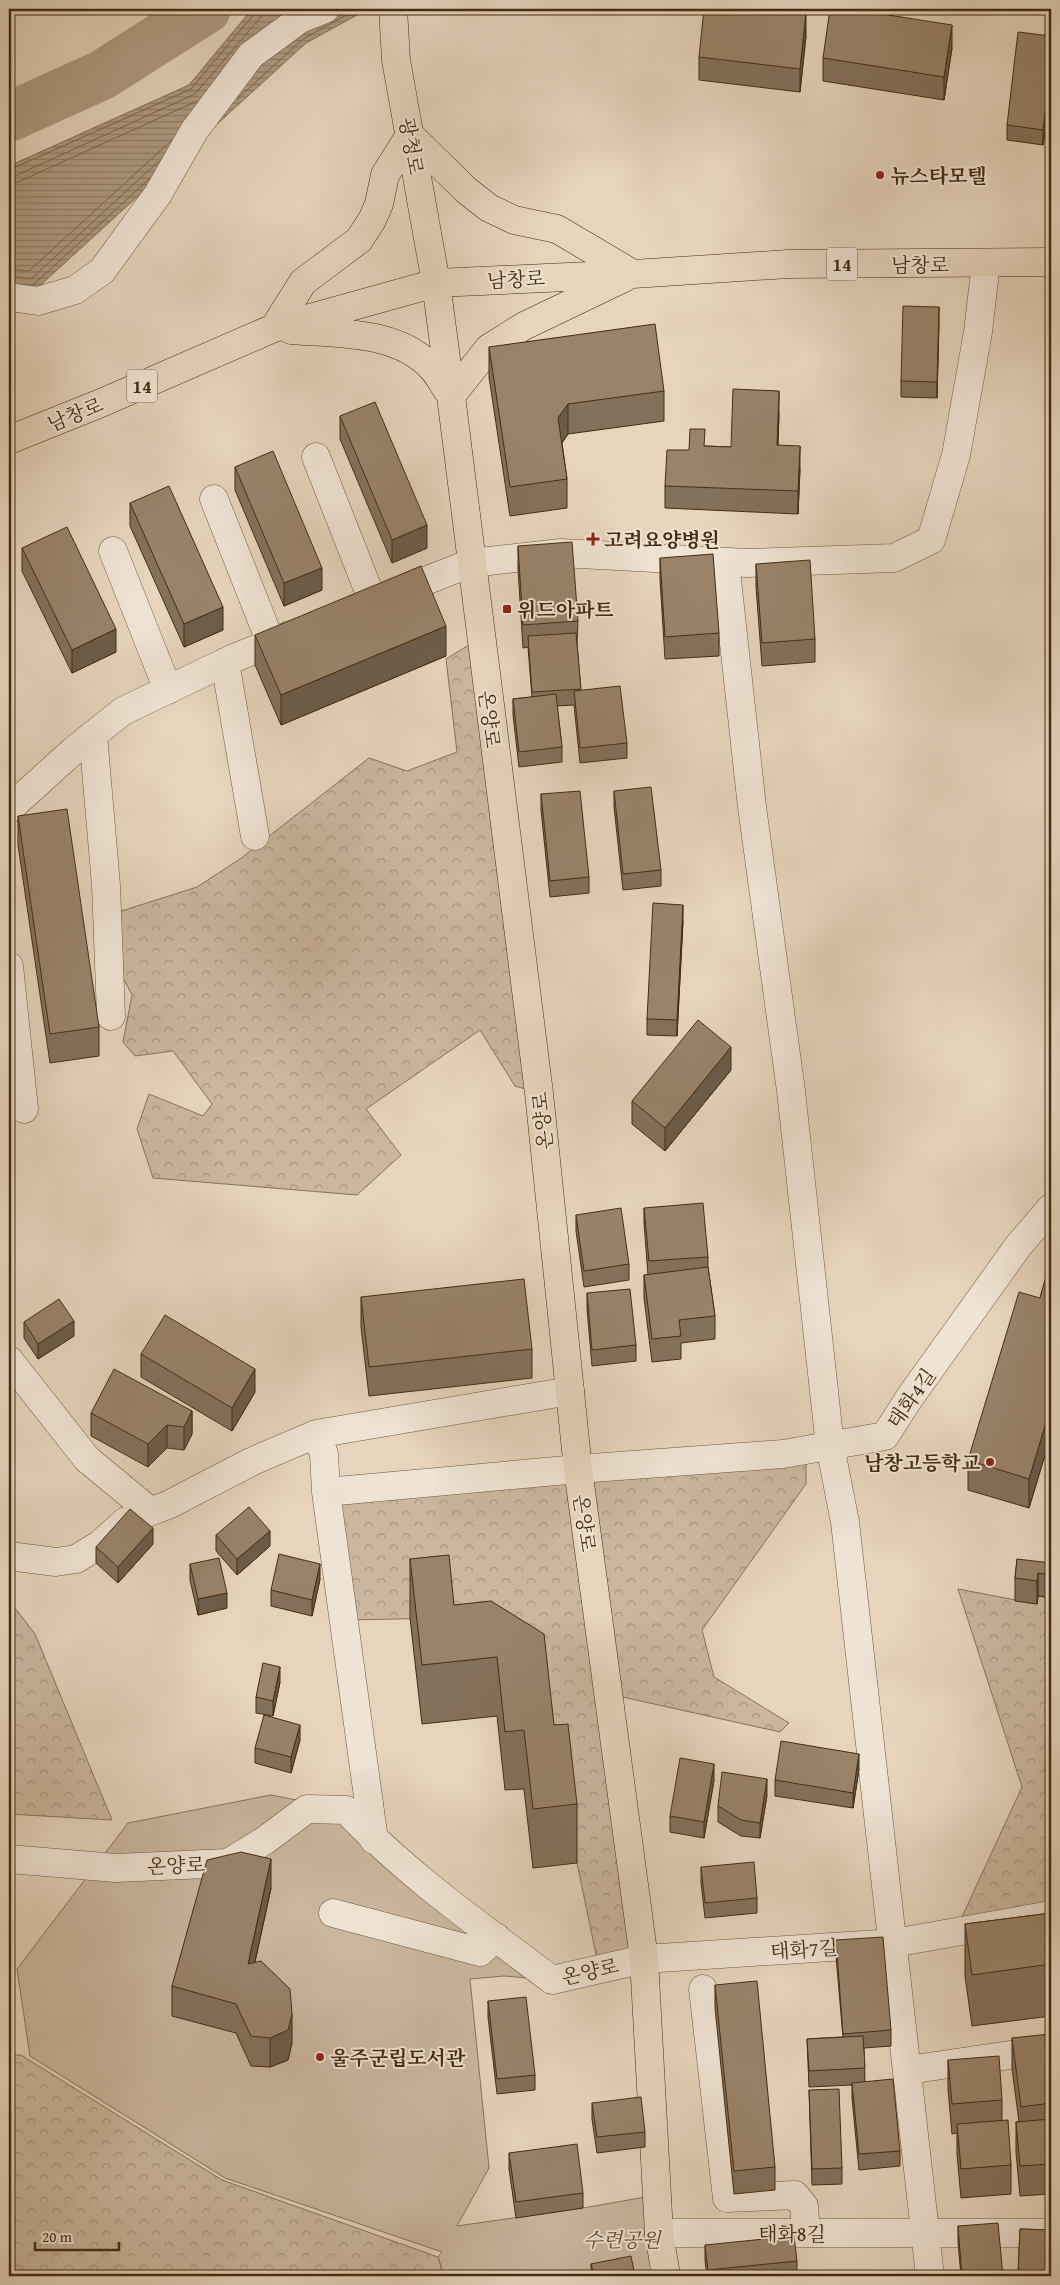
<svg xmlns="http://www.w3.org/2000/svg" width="1060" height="2285" font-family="'Gentium Book Plus','Noto Serif KR',serif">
<defs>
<pattern id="forest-crowns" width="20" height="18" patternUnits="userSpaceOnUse" patternTransform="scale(1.25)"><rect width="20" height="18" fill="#cbb79f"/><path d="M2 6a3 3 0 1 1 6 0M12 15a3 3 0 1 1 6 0" fill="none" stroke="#a79580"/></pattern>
<pattern id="water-rules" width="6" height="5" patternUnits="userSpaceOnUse" patternTransform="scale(1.25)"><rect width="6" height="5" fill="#af9b82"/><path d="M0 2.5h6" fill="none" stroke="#907f69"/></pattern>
</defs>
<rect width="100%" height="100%" fill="#e6d4bc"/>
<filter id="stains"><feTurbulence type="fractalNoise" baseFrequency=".004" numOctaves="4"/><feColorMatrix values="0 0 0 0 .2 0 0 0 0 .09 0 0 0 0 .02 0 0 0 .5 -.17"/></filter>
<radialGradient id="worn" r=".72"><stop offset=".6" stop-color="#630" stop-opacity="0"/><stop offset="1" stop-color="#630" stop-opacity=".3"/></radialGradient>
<!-- green -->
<path fill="#cbb79f" stroke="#887258" d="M271,1795L346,1810L552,1980L504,1976L470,1979L489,2168L457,2226L583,2208L657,2195L668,2276H444L438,2257L442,2252L225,2178L30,2056L17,1969L128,1823Z"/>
<!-- forest -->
<path fill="url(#forest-crowns)" stroke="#887258" d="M480,638L539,1093L515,1086L480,1030L366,1109L401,1155L357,1195L153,1178L137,1129L149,1094L203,1116L212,1104L173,1051L135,1056L123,1042L132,995L105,943L109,915L197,887L240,859L369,758L407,771L457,752L446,659Z
M806,1450V1484L702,1630L714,1677L789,1723L780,1732L609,1694L644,1959L599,1969L577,1863L568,1783L449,1618L344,1620L326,1492Z
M958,1589L1037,1604L1038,1596L1051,1598V1920L955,1932L1022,1787Z
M9,1600L35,1634L112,1820L9,1814Z
M9,2055H21L222,2180L438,2257L444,2276H9Z"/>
<!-- water -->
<path fill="url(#water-rules)" stroke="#856f55" d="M252,9H368L306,43L34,291L9,287V166L189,85Z"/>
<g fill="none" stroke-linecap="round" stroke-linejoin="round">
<!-- shore -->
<path stroke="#7a644a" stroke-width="1" d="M237,99L303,39L357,9
M9,170L191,89L254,14L256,9
M9,177L15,176L195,94L260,18L262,9
M9,184L18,182L197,101
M9,269L29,271L172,140
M9,276L31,279L159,161
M33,285L149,179"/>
<!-- river -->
<path stroke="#af9b82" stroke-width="50" d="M9,117L102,75L206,9"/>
<!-- minor casing -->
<g stroke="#6d563c" stroke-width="29">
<path id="minor" d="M9,297L38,301L75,290L102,271L158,194L194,131L251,55L300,19L325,9
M316,457L373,602
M214,499L271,643
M113,551L168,690
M725,562L752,807L791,1091L830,1446L845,1522L930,2276
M392,594L471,563L561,553L747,563L894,558L931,540L956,455L978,332L986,263
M225,662L255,836
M93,735L106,885L111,1016
M9,809L73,751L123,711L232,659L290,635
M9,966L24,1109
M9,1360L87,1459L150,1511
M316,1434L324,1454L326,1492L374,1840
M326,1492L578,1469L783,1454L885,1436L910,1397L1019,1245L1051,1208
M9,1556L56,1562L76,1559L99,1545L126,1521L168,1505L253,1461L316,1434L570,1391
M9,1859L116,1868L228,1863L264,1841L307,1809L346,1810C407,1875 482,1927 552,1980L644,1959L894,1943L1051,1915
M333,1913L480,1952L496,1937
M703,1989L727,2198L795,2195L804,2206L806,2233
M908,2070L1051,2049
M659,2233H1051"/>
</g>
<!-- major casing -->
<g stroke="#452c11" stroke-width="29">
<path id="major" d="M393,9L396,60L436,283L451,396L539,1093L578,1469L644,1959L659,2233L666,2276
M410,135L466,190L489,208L514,220L557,229L633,274
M274,328L303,282L359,240L372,220L379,204L385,175L410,135
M291,330C339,334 398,330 433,369C439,376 444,386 450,394
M451,396L489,348L524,326L624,278
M9,440L101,403L274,328L436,283L633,274L788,264L1051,262"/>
</g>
<!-- minor -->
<use href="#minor" stroke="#efe3d3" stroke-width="28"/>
<!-- major -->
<use href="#major" stroke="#e6d4bc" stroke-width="28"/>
</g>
<!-- wall -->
<path fill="#84715b" stroke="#452c11" d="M806,36L800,92L699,80V57Z
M1051,36V81L1043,145L1007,140V125Z
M952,48L944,100L823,81V58Z
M939,323L937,398L901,397V381Z
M489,347L664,391V421L568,434L562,443L567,479V508L510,516L489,377Z
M779,414L778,445L800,469L798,514L665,508V486L705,446L731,447Z
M340,416L427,548L392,563L340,439Z
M235,467L322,590L284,606L235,490Z
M130,503L223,630L184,647L130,526Z
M518,546L578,621L577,644L581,691L627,743V758L580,763L574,705L557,706L562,747V762L519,767L513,715V699L532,697L528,647L523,648L518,569Z
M22,548L116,652L72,673L22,571Z
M660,558L719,633V656L665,659L660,580Z
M756,564L815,639V662L762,666L756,587Z
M255,635L446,656L281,725L255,665Z
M614,791L661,870V886L623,890L614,807Z
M541,794L589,877V893L550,897L541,810Z
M18,816L99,1027V1056L50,1063L18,845Z
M683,921L677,1036L647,1035V1019Z
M731,1070L665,1151L632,1124V1101Z
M644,1208L708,1257V1267L715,1316V1339L681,1343V1359L652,1362L644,1298V1275H648L644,1223Z
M576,1215L629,1264V1280L584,1287L576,1231Z
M1051,1259V1435L1029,1508L968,1490V1460L1040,1298Z
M587,1293L636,1345V1361L592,1366L587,1309Z
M361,1297L532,1349V1378L369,1396L361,1327Z
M24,1322L74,1336L38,1359L24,1338Z
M141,1354L255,1392L232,1431L141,1377Z
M192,1411V1434L184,1450L167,1448L148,1467L91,1436V1413Z
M216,1535L270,1546L237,1575L216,1551Z
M153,1544L118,1583L96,1563V1547Z
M410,1559L454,1605L554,1725L577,1804V1863L533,1868L524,1789L505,1790L497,1716L422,1724L410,1618Z
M1017,1559L1051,1575V1598L1038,1596L1037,1604L1015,1601V1578Z
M190,1564L227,1608L198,1615L190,1580Z
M320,1579L312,1616L271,1606V1590Z
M280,1682L273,1716L256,1713V1697Z
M300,1740L291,1773L255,1763V1748Z
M859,1769L853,1808L775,1796V1780Z
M714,1780L704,1838L670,1832V1816Z
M767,1795L760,1838L741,1836L718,1822V1806Z
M701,1867L757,1898V1913L705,1918L701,1883Z
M271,1888L255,1962L292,2043L288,2060L270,2067L251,2066L236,2033L172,2016V1986Z
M1051,1913V2016L972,2026L965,1976V1924Z
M836,1940L891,2030V2046L864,2048L865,2082L900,2151V2166L859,2170L852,2098V2085L809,2087L807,2039L843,2037L836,1956Z
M715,1985L775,2167V2190L734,2194L715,2008Z
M488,2001L535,2075V2090L497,2094L488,2017Z
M1012,2038L1051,2042V2194L1020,2196L1016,2152V2122H1019L1012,2068Z
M948,2060L1002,2100V2121L1011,2165V2194L961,2198L957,2154V2133L952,2134L948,2089Z
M809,2090L842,2168V2184L812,2185Z
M592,2103L645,2132V2147L597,2153L592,2119Z
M509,2153L583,2193V2208L516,2218L509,2169Z
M958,2226L1003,2276H961L958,2242Z
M1020,2229L1051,2230V2276H1018Z
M705,2245L797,2261V2276H707L705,2261Z
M591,2264L635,2276H591Z"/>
<!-- shaded-wall -->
<path fill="#6b5c4a" stroke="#452c11" d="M806,13V36L800,92V69Z
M952,25V48L944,100V77Z
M1051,65V81L1043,145V130Z
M939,307V323L937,398V382Z
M779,391V414L777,468V445Z
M568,404V434L558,447V418Z
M800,446V469L798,514V491Z
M427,525V548L392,563V540Z
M322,568V590L284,606V583Z
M223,607V630L184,647V624Z
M446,626V656L281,725V695Z
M116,629V652L72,673V650Z
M683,905V921L677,1036V1020Z
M731,1047V1070L665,1151V1128Z
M74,1321V1336L38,1359V1344Z
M255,1369V1392L232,1431V1408Z
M1051,1406V1435L1029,1508V1479Z
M192,1411V1434L184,1450V1427Z
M167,1425V1448L148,1467V1444Z
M153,1528V1544L118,1583V1567Z
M270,1531V1546L237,1575V1559Z
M320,1564V1579L312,1616V1600Z
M1038,1573V1596L1037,1604V1581Z
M227,1593V1608L198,1615V1599Z
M280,1667V1682L273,1716V1701Z
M300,1725V1740L291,1773V1757Z
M859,1754V1769L853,1808V1793Z
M714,1764V1780L704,1838V1822Z
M767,1779V1795L760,1838V1823Z
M271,1859V1888L248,1993V1964Z
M292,2014V2043L288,2060L270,2067V2038Z"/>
<!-- building -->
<path fill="#99836a" stroke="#452c11" d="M704,9H768L806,13L800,69L699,57Z
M830,9H850L952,25L944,77L823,58Z
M1018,32L1051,36V65L1043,130L1007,125Z
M903,306L939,307L937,382L901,381Z
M655,324L664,391L568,404L558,418L567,479L510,487L489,347Z
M733,389L779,391L777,445L800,446L798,491L665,486L667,450H689L690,429H705L704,446L731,447Z
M375,402L427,525L392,540L340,416Z
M273,451L322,568L284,583L235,467Z
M169,486L223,607L184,624L130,503Z
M67,527L116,629L72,650L22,548Z
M572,542L578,621L523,625L518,546Z
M713,554L719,633L665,637L660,558Z
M810,560L815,639L762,643L756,564Z
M421,566L446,626L281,695L255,635Z
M576,633L581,689L532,692L528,636Z
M620,686L627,743L580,748L574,691Z
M556,694L562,747L519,752L513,699Z
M651,787L661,870L623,874L614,791Z
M580,791L589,877L550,881L541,794Z
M67,809L99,1027L50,1034L18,816Z
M653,903L683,905L677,1020L647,1019Z
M698,1020L731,1047L665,1128L632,1101Z
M703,1203L708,1257L649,1261L644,1208Z
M621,1208L629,1264L584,1271L576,1215Z
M1051,1259V1406L1029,1479L968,1460L1019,1292L1040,1298Z
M708,1267L715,1316L679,1320L681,1336L652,1339L644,1275Z
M524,1279L532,1349L369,1367L361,1297Z
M630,1289L636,1345L592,1350L587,1293Z
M59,1299L74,1321L38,1344L24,1322Z
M165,1315L255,1369L232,1408L141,1354Z
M114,1369L192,1411L184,1427L167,1425L148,1444L91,1413Z
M249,1507L270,1531L237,1559L216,1535Z
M130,1509L153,1528L118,1567L96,1547Z
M279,1554L320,1564L312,1600L271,1590Z
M449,1555L454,1605L491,1601L544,1634L554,1725L568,1724L577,1804L533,1809L524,1730L505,1732L497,1657L422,1665L410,1559Z
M219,1558L227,1593L198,1599L190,1564Z
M1017,1559L1051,1563V1575L1038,1573L1037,1581L1015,1578Z
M263,1663L280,1667L273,1701L256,1697Z
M264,1715L300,1725L291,1757L255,1748Z
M781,1741L859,1754L853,1793L775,1780Z
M680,1758L714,1764L704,1822L670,1816Z
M722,1772L767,1779L760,1823L741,1820L718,1806Z
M241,1852L271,1859L248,1964L261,1961L290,1989L292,2014L288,2030L270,2038L251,2036L236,2004L172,1986L207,1860Z
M754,1862L757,1898L705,1903L701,1867Z
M1051,1913V1964L972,1975L965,1924Z
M883,1937L891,2030L843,2034L836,1940Z
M757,1981L775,2167L734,2171L715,1985Z
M526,1997L535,2075L497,2079L488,2001Z
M1050,2034L1051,2042V2103L1021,2107L1012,2038Z
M863,2036L865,2068L809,2071L807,2039Z
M999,2056L1002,2100L952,2104L948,2060Z
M893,2079L900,2151L859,2154L852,2083Z
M839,2089L842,2168L812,2169L809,2090Z
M641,2097L645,2132L597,2137L592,2103Z
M1051,2119V2164L1020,2166L1016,2122Z
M1008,2120L1011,2165L961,2169L957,2124Z
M577,2144L583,2193L516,2202L509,2153Z
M998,2223L1003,2276H962L958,2226Z
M1020,2229L1051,2230V2275L1018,2273Z
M794,2236L797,2261L708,2270L705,2245Z
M631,2256L635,2276H594L591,2264Z"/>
<!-- markers -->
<g fill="#8f2418" stroke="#efe3d3" stroke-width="2">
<circle cx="880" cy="175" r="5"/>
<path d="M590.5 531.5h5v5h5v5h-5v5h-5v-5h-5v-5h5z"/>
<rect x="502" y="604" width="10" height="10" rx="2.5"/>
<circle cx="990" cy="1462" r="5"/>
<circle cx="320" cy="2057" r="5"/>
</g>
<g text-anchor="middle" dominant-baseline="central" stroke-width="4" stroke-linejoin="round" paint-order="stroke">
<!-- shield labels -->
<g fill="#efe3d3" stroke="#78634b" stroke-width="1">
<rect x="827" y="247.5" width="30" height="33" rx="4"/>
<rect x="127" y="369.5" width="30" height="33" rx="4"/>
</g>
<g font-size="19" font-weight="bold" fill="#452c11">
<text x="842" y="264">14</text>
<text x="142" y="386">14</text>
</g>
<!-- street labels -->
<g font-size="20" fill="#452c11" stroke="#efe3d3">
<text transform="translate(412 146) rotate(80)">광청로</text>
<text x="920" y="264">남창로</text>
<text transform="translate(516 279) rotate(-3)">남창로</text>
<text transform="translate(75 414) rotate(-22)">남창로</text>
<text transform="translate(490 719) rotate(83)">온양로</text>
<text transform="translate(542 1121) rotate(-96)">온양로</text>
<text transform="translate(911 1398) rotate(-55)">태화4길</text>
<text transform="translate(585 1523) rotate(82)">온양로</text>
<text transform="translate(176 1865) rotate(-2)">온양로</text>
<text transform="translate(804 1949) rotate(-4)">태화7길</text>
<text transform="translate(590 1971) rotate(-13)">온양로</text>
<text x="792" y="2233">태화8길</text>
</g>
<!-- poi labels -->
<g font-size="20" font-weight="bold" fill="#452c11" stroke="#efe3d3" text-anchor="start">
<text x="890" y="175">뉴스타모텔</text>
<text x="604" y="539">고려요양병원</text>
<text x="517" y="609">위드아파트</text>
<text x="980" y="1462" text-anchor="end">남창고등학교</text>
<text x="330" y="2057">울주군립도서관</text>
</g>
<!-- park labels -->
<g font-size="20" font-style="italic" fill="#60482d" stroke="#efe3d3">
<text x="622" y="2239">수련공원</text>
</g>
</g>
<!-- margin -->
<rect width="1060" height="2285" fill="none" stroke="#e6d4bc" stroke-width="30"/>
<rect x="10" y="10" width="1040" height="2265" fill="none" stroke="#452c11" stroke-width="2.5"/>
<rect x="15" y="15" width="1030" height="2255" fill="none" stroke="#452c11"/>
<!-- scale -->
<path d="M35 2242v8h84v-8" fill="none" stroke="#452c11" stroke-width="2.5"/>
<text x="42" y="2242" font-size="15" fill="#452c11" stroke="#efe3d3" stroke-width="4" paint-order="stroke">20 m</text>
<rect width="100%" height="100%" filter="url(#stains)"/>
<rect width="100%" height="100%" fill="url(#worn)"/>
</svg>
